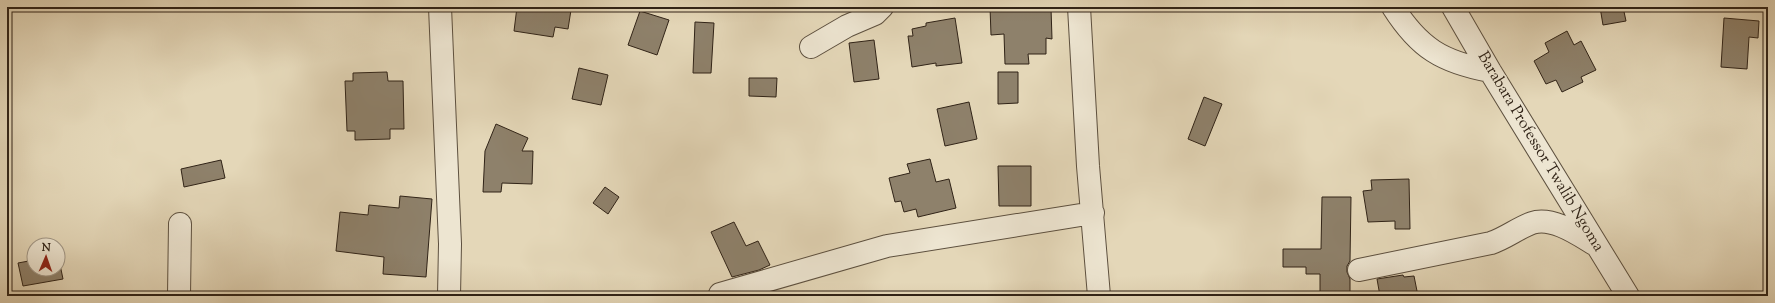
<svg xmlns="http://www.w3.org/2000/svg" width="1775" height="303" font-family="'Sorts Mill Goudy',serif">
<rect width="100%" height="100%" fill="#e4d7b8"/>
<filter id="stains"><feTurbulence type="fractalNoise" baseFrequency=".005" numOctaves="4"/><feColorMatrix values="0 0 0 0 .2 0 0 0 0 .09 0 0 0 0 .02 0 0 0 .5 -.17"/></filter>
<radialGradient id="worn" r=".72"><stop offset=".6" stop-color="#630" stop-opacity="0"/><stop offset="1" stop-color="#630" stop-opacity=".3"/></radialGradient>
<!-- building -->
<path fill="#8e816b" stroke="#302317" d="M517,7H562V9L571,10L568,29L555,27L553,37L514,31Z
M990,7L1051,8L1052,39L1046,38V54H1028L1029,64H1005L1004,34L991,35Z
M1600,7H1623L1626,21L1603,25Z
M640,11L669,20L657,55L628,45Z
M955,18L962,63L936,66V63L912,67L908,36H913L912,29L926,26V23Z
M1724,18L1759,21L1758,38L1749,37L1747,69L1721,67Z
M695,22L714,23L711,73H693Z
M1567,31L1574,45L1581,41L1596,70L1581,77L1583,82L1562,92L1556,80L1546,84L1534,61L1549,52L1545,43Z
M874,40L879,79L854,82L849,43Z
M579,68L608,75L601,105L572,99Z
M387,72L388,81H403L404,129H390V139L355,140V131H347L345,81H353V73Z
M998,72H1018V103L998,104Z
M749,78H777L776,97L749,96Z
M1204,97L1222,104L1205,146L1188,139Z
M969,102L977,139L945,146L937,109Z
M496,124L528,138L522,151H533L532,184L502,183L501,192H483L485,151Z
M930,159L936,182L949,179L956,208L918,217L916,209L904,212L901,201L895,202L889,178L910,173L907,164Z
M221,160L225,178L184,187L181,169Z
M998,166H1031V206H999Z
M1409,179L1410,229H1395V221L1368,222L1363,191L1372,190L1371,180Z
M605,187L619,197L608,214L593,203Z
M400,196L432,199L426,277L383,274L384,257L336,251L340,212L368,215L369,205L399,208Z
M1322,197H1351L1350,261L1347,266V272L1350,279V296H1320V274H1306V267H1283V249H1321Z
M734,222L746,246L758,241L770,265L759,270L732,277L711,232Z
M58,255L63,279L23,286L18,263L34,260V269H58Z
M1403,275L1404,277L1414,276L1418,296H1380L1377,279Z"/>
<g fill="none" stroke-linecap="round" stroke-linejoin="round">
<!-- minor casing -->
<g stroke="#5d503f" stroke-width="24">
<path id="minor" d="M440,7L450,244L449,296
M1079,7L1088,166L1099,296
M1393,7C1419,48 1442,62 1490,71
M1453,7L1490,71L1628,296
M811,47L847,26L875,14L882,7
M1359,270L1491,243C1506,238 1518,228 1532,223C1552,216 1579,235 1594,244
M720,294L887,246L1093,213
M179,296L180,224"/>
</g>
<!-- minor -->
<use href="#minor" stroke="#ede5d1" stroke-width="22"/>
</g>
<g text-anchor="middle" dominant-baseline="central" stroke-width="3" stroke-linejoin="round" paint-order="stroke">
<!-- street labels -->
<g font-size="16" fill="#302317" stroke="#ede5d1">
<text transform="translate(1540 152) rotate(59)">Barabara Professor Twalib Ngoma</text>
</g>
</g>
<!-- margin -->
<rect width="1775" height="303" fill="none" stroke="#e4d7b8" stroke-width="24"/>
<rect x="8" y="8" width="1759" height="287" fill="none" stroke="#302317" stroke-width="2"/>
<rect x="12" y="12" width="1751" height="279" fill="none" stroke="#302317"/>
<!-- north arrow -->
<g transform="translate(46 257) rotate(2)"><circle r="19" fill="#ede5d1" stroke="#a19787"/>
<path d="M0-3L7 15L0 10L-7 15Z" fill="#8f2418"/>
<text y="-6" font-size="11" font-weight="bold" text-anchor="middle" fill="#302317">N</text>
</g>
<rect width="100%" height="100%" filter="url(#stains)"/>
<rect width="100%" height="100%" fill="url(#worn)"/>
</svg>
